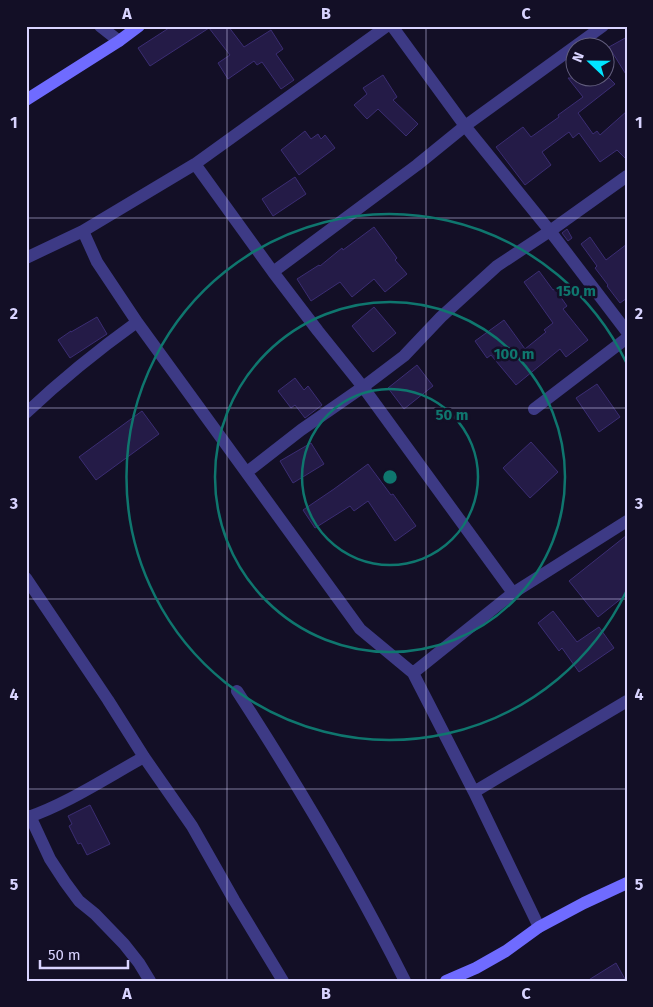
<svg xmlns="http://www.w3.org/2000/svg" width="653" height="1007" font-family="'Fira Sans',sans-serif">
<rect width="100%" height="100%" fill="#130f26"/>
<!-- building -->
<path fill="#241b47" stroke="#3b2d73" d="M172,26H228L244,47L271,30L283,49L276,54L294,80L281,89L262,62L257,65L254,61L228,79L218,63L230,55L209,28L150,66L138,48Z
M627,37V76L609,47Z
M383,75L397,97L393,100L418,124L406,136L378,109L367,119L354,105L367,94L363,88Z
M568,78H609L615,84L578,113L593,134L597,131L600,135L627,111V160L617,150L600,162L579,133L573,138L569,132L542,152L551,165L525,185L496,147L523,127L531,137L559,117L558,115L583,97Z
M305,131L311,139L318,134L321,139L325,135L335,148L299,175L281,150Z
M295,177L306,194L273,216L262,199Z
M374,227L397,258L395,260L407,274L385,292L374,279L352,297L340,282L311,301L297,279L319,265L320,266L342,248L343,250Z
M567,229L572,238L568,241L562,233Z
M590,237L606,260L627,244V298L620,303L607,286L608,285L595,268L597,266L581,244Z
M539,271L553,290L555,289L567,306L563,309L588,340L566,357L560,349L516,385L491,355L487,358L475,341L504,320L525,349L546,332L544,330L553,323L524,282Z
M374,307L396,333L373,352L352,326Z
M97,317L107,334L70,358L58,340L71,331V332Z
M417,365L433,386L404,409L388,388Z
M295,378L304,390L308,386L322,405L305,418L295,405L291,408L278,391Z
M597,384L620,417L599,432L576,398Z
M142,411L159,434L96,480L79,457Z
M531,442L558,472L530,498L503,468Z
M311,443L324,464L293,483L280,461Z
M368,464L391,495L393,494L416,526L395,541L368,501L354,511L350,506L315,528L303,510L334,489Z
M627,535V594L598,617L569,581Z
M553,611L577,642L599,627L614,648L579,672L562,648L559,651L538,623Z
M90,805L110,844L87,855L81,843L78,844L69,826L72,824L68,816Z
M616,963L626,981H587Z"/>
<g fill="none" stroke-linecap="round" stroke-linejoin="round">
<!-- street -->
<path stroke="#3d3a85" stroke-width="12" d="M100,26L119,41
M392,26L465,126L550,231L627,332
M195,164L273,272L318,331L363,387L513,593
M83,231L97,262L137,322L360,629L413,673L474,792L539,927
M26,258L83,231L195,164L387,26
M273,272L417,165L465,126L603,26
M534,409L627,338
M26,413C61,380 98,350 137,322
M247,472L301,430L363,387L404,356L441,317L497,266L550,231L627,176
M26,578L108,700L144,757L192,826L234,900L283,981
M413,673L513,593L627,521
M237,691C298,785 355,881 405,981
M474,792L627,701
M30,816L50,859L65,882L79,901L95,914L124,944L139,963L150,981
M26,818C67,804 106,778 144,757"/>
<!-- secondary -->
<path stroke="#6f6bff" stroke-width="12" d="M26,100L119,41L139,26
M446,981L476,968L506,951L539,927L584,903L627,883"/>
</g>
<!-- grid -->
<path fill="none" stroke="#d9d4ff" stroke-width="1" stroke-opacity="0.55" d="M227,26V981M426,26V981M26,218H627M26,408H627M26,599H627M26,789H627"/>
<!-- distance rings -->
<g fill="none" stroke="#0f766e" stroke-width="2.5">
<circle cx="390" cy="477" r="88"/>
<circle cx="390" cy="477" r="175"/>
<path d="M626 592A263 263 0 1 1 626 362"/>
</g>
<circle cx="390" cy="477" r="8" fill="#0f766e" stroke="#130f26" stroke-width="2.5"/>
<g font-size="15" text-anchor="middle" font-weight="bold" fill="#0f766e" stroke="#130f26" stroke-width="5" stroke-linejoin="round" paint-order="stroke">
<text x="576" y="296">150 m</text>
<text x="514" y="359">100 m</text>
<text x="452" y="420">50 m</text>
</g>
<!-- border -->
<rect width="653" height="1007" fill="none" stroke="#130f26" stroke-width="55"/>
<!-- north arrow -->
<g transform="translate(590 62) rotate(292)"><circle r="24" fill="#130f26" stroke="#625e7d"/>
<path d="M0-4L9 19L0 12L-9 19Z" fill="#00e5ff"/>
<text y="-8" font-size="14" font-weight="bold" text-anchor="middle" fill="#d9d4ff">N</text>
</g>
<!-- scale -->
<path d="M40 960v8h88v-8" fill="none" stroke="#d9d4ff" stroke-width="2.5"/>
<text x="48" y="960" font-size="15" fill="#d9d4ff" stroke="#130f26" stroke-width="4" paint-order="stroke">50 m</text>
<rect x="28" y="28" width="598" height="952" fill="none" stroke="#d9d4ff" stroke-width="2"/>
<g font-size="16" text-anchor="middle" font-weight="bold" fill="#d9d4ff">
<text x="127" y="19">A</text>
<text x="326" y="19">B</text>
<text x="526" y="19">C</text>
<text x="14" y="128">1</text>
<text x="639" y="128">1</text>
<text x="14" y="319">2</text>
<text x="639" y="319">2</text>
<text x="14" y="509">3</text>
<text x="639" y="509">3</text>
<text x="14" y="700">4</text>
<text x="639" y="700">4</text>
<text x="14" y="890">5</text>
<text x="639" y="890">5</text>
<text x="127" y="999">A</text>
<text x="326" y="999">B</text>
<text x="526" y="999">C</text>
</g>
</svg>
